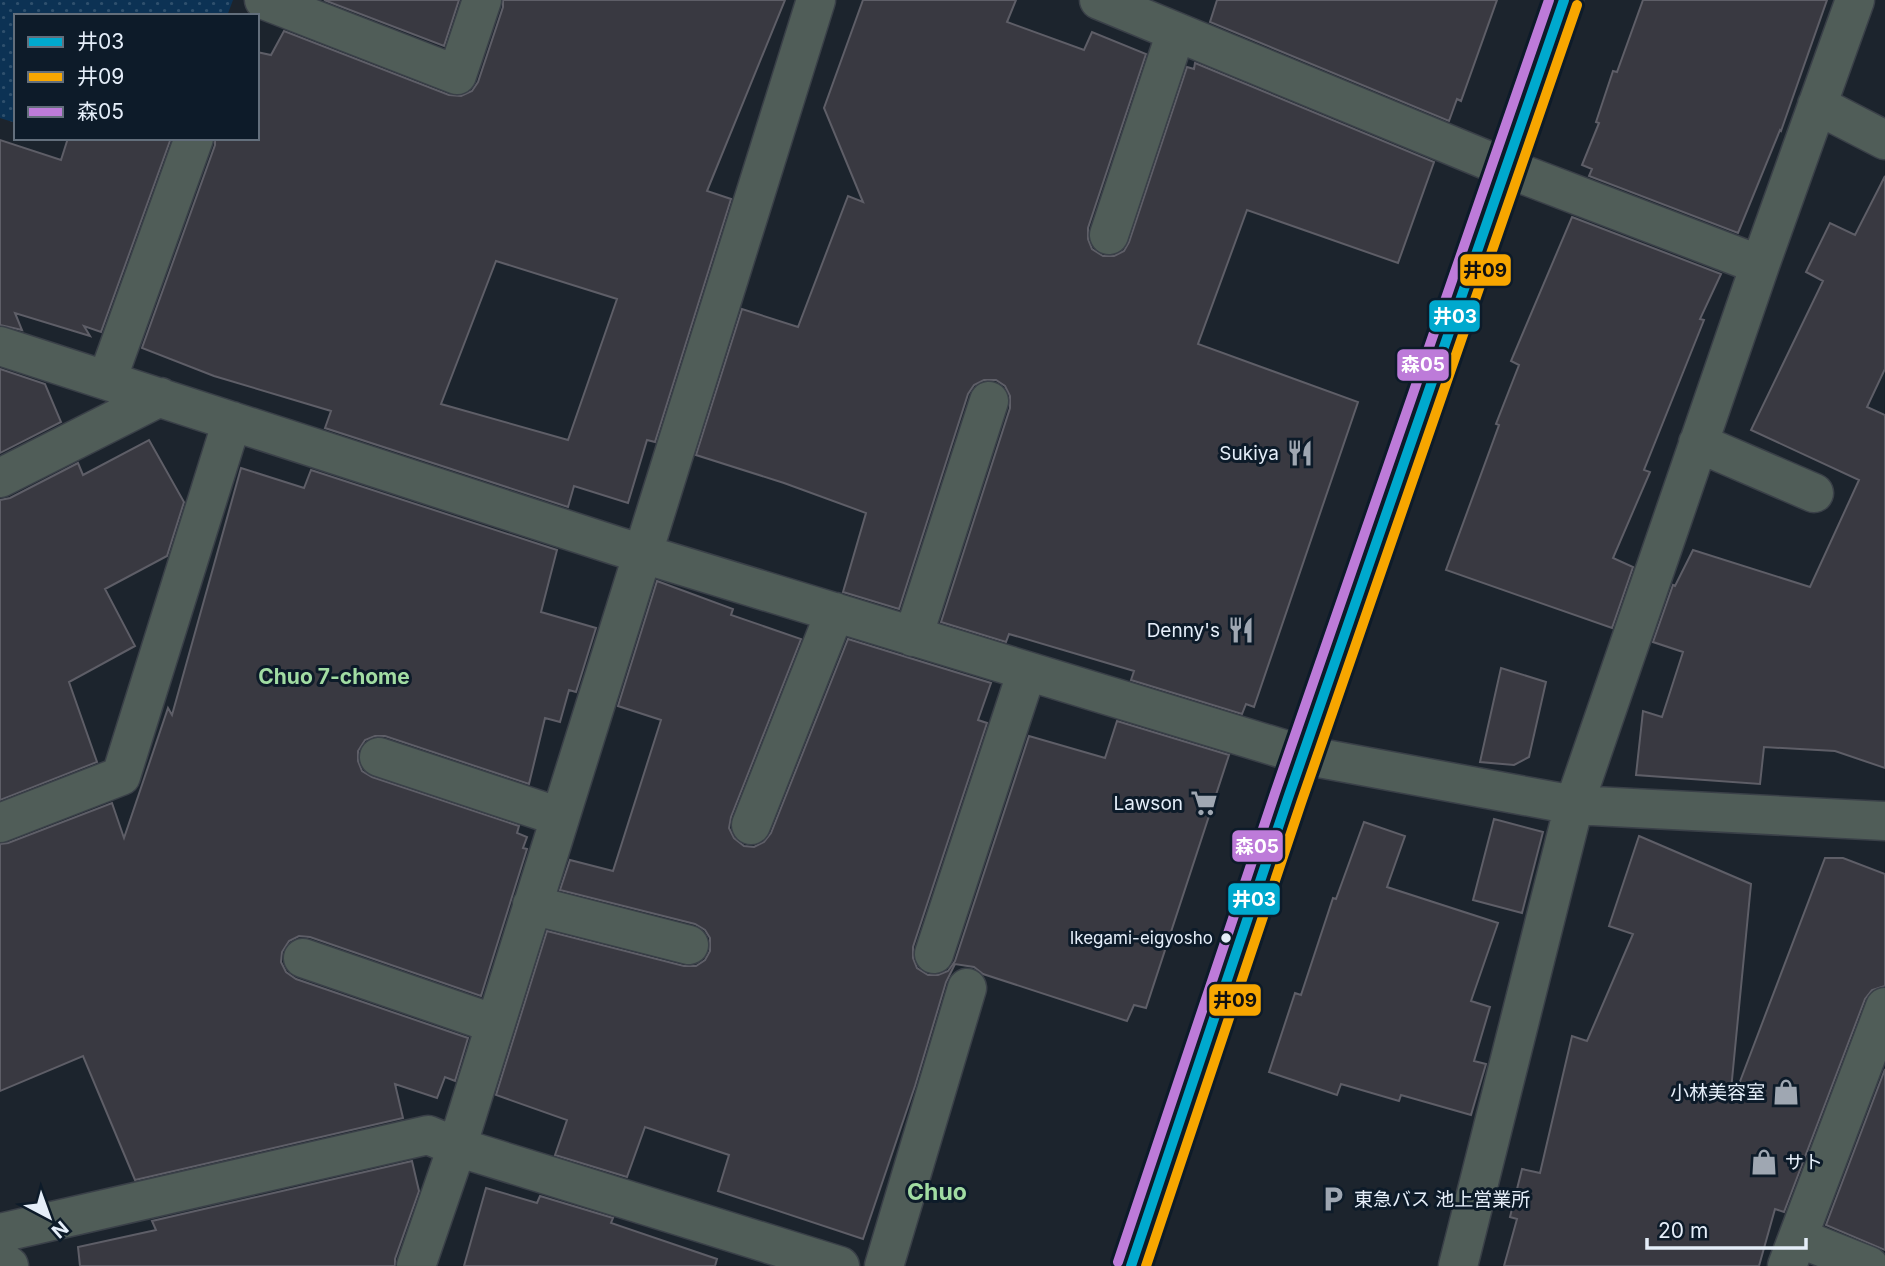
<svg xmlns="http://www.w3.org/2000/svg" width="1885" height="1266" font-family="Inter,'Noto Sans JP',sans-serif">
<defs>
<pattern id="park-dots" width="8" height="8" patternUnits="userSpaceOnUse" patternTransform="scale(1.75)"><rect width="8" height="8" fill="#0c3254"/><path d="M2 2h.1M6 6h.1" fill="none" stroke="#2f506d" stroke-width="1.8" stroke-linecap="round"/></pattern>
</defs>
<rect width="100%" height="100%" fill="#1c242d"/>
<!-- park -->
<path fill="url(#park-dots)" d="M0,0H233L227,16H16V123L0,118Z"/>
<!-- building -->
<path fill="#393941" stroke="#5e5e67" stroke-width="2" fill-rule="evenodd" d="M324,0H459L444,46Z
M503,0H785L707,191L731,199L655,442L647,440L628,503L574,486L568,507L325,428L331,411L214,376L142,348L215,145V138H257V52L271,55L284,31L449,95L461,96L472,91L478,82L503,7ZM496,261L617,299L568,440L441,404Z
M863,0H1016L1007,22L1084,50L1092,32L1146,54L1088,228V239L1092,249L1103,256H1114L1124,251L1129,242L1187,67L1194,69L1195,63L1434,162L1398,263L1247,210L1198,344L1358,402L1254,707L1246,704L1242,714L1131,680L1134,671L1009,634L1006,642L941,622L1010,408V396L1005,386L996,380H984L974,385L968,394L899,609L843,592L866,513L784,483L696,455L742,309L798,327L848,196L863,202L824,108Z
M1217,0H1497L1461,101L1457,99L1449,121L1210,22Z
M1643,0H1827L1781,131L1780,130L1738,233L1589,176L1592,169L1582,165L1599,123L1596,122L1613,71L1617,72Z
M68,138H171L101,332L84,326L90,336L15,313L22,330L0,325V140L61,160Z
M1885,176V369L1867,407L1885,415V768L1835,751L1764,747L1760,784L1636,775L1643,711L1662,717L1683,652L1653,642L1673,585L1675,586L1693,550L1810,587L1859,480L1751,430L1823,281L1806,272L1830,223L1855,235Z
M1572,217L1721,274L1700,319L1704,320L1644,470L1650,472L1613,558L1633,567L1612,628L1446,570L1499,425L1496,424L1519,365L1511,361Z
M0,369L45,384L61,422L0,453Z
M149,440L184,502L167,556L105,589L135,646L69,682L97,762L0,800V500L10,498L78,463L83,475Z
M241,468L304,488L311,470L557,550L541,612L596,628L576,692L569,690L560,722L545,718L529,784L385,736H375L365,740L358,751V761L362,771L372,777L519,826L517,833L527,837L523,848L527,849L481,996L310,937L299,936L289,941L282,952L281,962L286,972L296,979L468,1038L455,1081L445,1077L437,1098L395,1084L403,1118L135,1180L83,1056L0,1091V844L8,843L112,803L124,838L168,708L172,715Z
M657,581L733,609L731,615L801,639L731,817L729,828L734,838L744,846L754,847L764,842L771,833L848,639L991,683L978,720L987,723L913,947V958L917,968L928,975H938L948,971L955,961L1029,736L1105,758L1117,721L1229,755L1146,1008L1134,1005L1127,1021L983,974L974,967L955,964L946,982L915,1086L863,1239L718,1191L729,1155L645,1127L627,1177L555,1155L567,1120L496,1095L547,931L684,966H696L705,960L710,951V938L705,930L695,924L560,890L570,860L613,871L661,720L618,706Z
M1501,668L1546,682L1529,757L1514,765L1480,762Z
M1494,819L1543,832L1522,913L1473,900Z
M1364,822L1405,836L1387,887L1498,923L1471,1001L1490,1007L1474,1061L1486,1064L1471,1115L1401,1095L1399,1101L1341,1084L1337,1095L1269,1072L1295,993L1301,995L1333,898L1336,899Z
M1639,836L1751,884L1731,1090L1736,1092L1825,858H1843L1885,874V986L1872,990L1865,999L1784,1212L1775,1209L1759,1266H1504L1517,1219L1510,1217L1522,1169L1540,1173L1572,1036L1587,1041L1633,934L1609,926Z
M1885,1069V1250L1826,1225Z
M412,1161L419,1191L395,1259V1266H80L78,1247L156,1230L152,1221Z
M486,1188L537,1203L540,1196L613,1218L611,1223L717,1259L715,1266H464Z"/>
<g fill="none" stroke-linecap="round" stroke-linejoin="round">
<!-- minor casing -->
<g stroke="#3a4048" stroke-width="41">
<path id="minor" d="M264,0L457,75L482,0
M1099,0L1506,168L1760,265
M1817,105L1885,140
M1109,235L1176,32
M0,346L617,546L1303,755L1574,805L1885,821
M107,380L194,138
M1698,443L1814,493
M0,478L160,397
M913,637L989,401
M379,757L560,817
M0,823L121,776L232,421
M751,825L835,612
M532,905L689,945
M934,954L1027,671
M303,958L495,1024
M0,1233L428,1135L457,1147L840,1266
M1799,1238L1869,1266
M0,1259L9,1266
M416,1266L457,1147L816,0
M884,1266L967,988
M1458,1266L1574,805L1760,265L1855,0
M1787,1266L1885,1007"/>
</g>
<!-- major casing -->
<g stroke="#3a4048" stroke-width="41">
<path id="major" d="M1131,1266L1288,798L1564,0"/>
</g>
<!-- minor -->
<use href="#minor" stroke="#505d58" stroke-width="38"/>
<!-- major -->
<use href="#major" stroke="#4e5e5b" stroke-width="38"/>
<!-- bus-1 casing -->
<g stroke="#0d1b29" stroke-width="16">
<path id="bus-1" d="M1131,1266L1288,798L1564,0"/>
</g>
<!-- bus-2 casing -->
<g stroke="#0d1b29" stroke-width="16">
<path id="bus-2" d="M1146,1266L1301,803L1577,5"/>
</g>
<!-- bus-3 casing -->
<g stroke="#0d1b29" stroke-width="16">
<path id="bus-3" d="M1118,1262L1275,793L1549,0"/>
</g>
<!-- bus-1 -->
<use href="#bus-1" stroke="#00a9ce" stroke-width="10"/>
<!-- bus-2 -->
<use href="#bus-2" stroke="#f7a600" stroke-width="10"/>
<!-- bus-3 -->
<use href="#bus-3" stroke="#bd7bd9" stroke-width="10"/>
</g>
<!-- icons -->
<defs>
<g id="restaurant-bare" transform="scale(2.1)"><path d="M-5-6h1v4h1v-4h1v4h1v-4h1v5L-1.5 .5V6h-2V.5L-5-1ZM5-6V6H3V1.5H1.5Q1.5-4 5-6Z" fill="#9fa7b2" stroke="#0d1b29" stroke-width="2.5" paint-order="stroke"/></g>
<g id="supermarket-bare" transform="scale(2.1)"><path d="M-6-5.5h2.5l.6 2H6L4.5 2H-2.5L-4.4-4H-6ZM-1.5 3.2a1.3 1.3 0 1 0 .1 0ZM3 3.2a1.3 1.3 0 1 0 .1 0Z" fill="#9fa7b2" stroke="#0d1b29" stroke-width="2.5" paint-order="stroke"/></g>
<g id="shop-bare" transform="scale(2.1)"><path d="M-5-2.5h2.3a2.7 3.5 0 0 1 5.4 0H5L5.5 6h-11ZM-1.5-2.5h3a1.5 2.3 0 0 0-3 0Z" fill="#9fa7b2" stroke="#0d1b29" stroke-width="2.5" paint-order="stroke"/></g>
<g id="parking-bare" transform="scale(2.1)"><path d="M-3.5-5.5H1a3.5 3.5 0 0 1 0 7H-1V5.5H-3.5ZM-1-3.4V-.6H.8a1.4 1.4 0 0 0 0-2.8Z" fill="#9fa7b2" stroke="#0d1b29" stroke-width="2.5" paint-order="stroke"/></g>
</defs>
<g fill-rule="evenodd">
<use href="#restaurant-bare" x="1300" y="453"/>
<use href="#restaurant-bare" x="1241" y="630"/>
<use href="#supermarket-bare" x="1204" y="803"/>
<use href="#shop-bare" x="1786" y="1092"/>
<use href="#shop-bare" x="1764" y="1162"/>
<use href="#parking-bare" x="1333" y="1199"/>
</g>
<!-- markers -->
<circle fill="#e5eef9" stroke="#0d1b29" stroke-width="2.5" cx="1226" cy="938" r="6"/>
<g text-anchor="middle" dominant-baseline="central" stroke-width="6" stroke-linejoin="round" paint-order="stroke">
<!-- bus labels -->
<g font-size="17" fill="#e5eef9" stroke="#0d1b29" text-anchor="end">
<text x="1213" y="938">Ikegami-eigyosho</text>
</g>
<!-- poi labels -->
<g font-size="19" fill="#e5eef9" stroke="#0d1b29" text-anchor="end">
<text x="1279" y="453">Sukiya</text>
<text x="1220" y="630">Denny's</text>
<text x="1183" y="803">Lawson</text>
<text x="1765" y="1092">小林美容室</text>
<text x="1785" y="1162" text-anchor="start">サト</text>
<text x="1354" y="1199" text-anchor="start">東急バス 池上営業所</text>
</g>
<!-- neighbourhood labels -->
<g font-size="21" font-weight="bold" fill="#a1dca2" stroke="#0d1b29">
<text x="334" y="676">Chuo 7-chome</text>
</g>
<!-- quarter labels -->
<g font-size="23" font-weight="bold" fill="#a1dca2" stroke="#0d1b29">
<text x="937" y="1192">Chuo</text>
</g>
</g>
<g stroke="#0d1b29" stroke-width="2.5">
<rect x="1459" y="253" width="53" height="34" rx="7" fill="#f7a600"/>
<rect x="1428" y="299" width="53" height="34" rx="7" fill="#00a9ce"/>
<rect x="1396" y="348" width="54" height="34" rx="7" fill="#bd7bd9"/>
<rect x="1231" y="829" width="53" height="34" rx="7" fill="#bd7bd9"/>
<rect x="1227" y="882" width="54" height="34" rx="7" fill="#00a9ce"/>
<rect x="1208" y="983" width="54" height="34" rx="7" fill="#f7a600"/>
</g>
<g font-size="19" text-anchor="middle" font-weight="bold" fill="#fff">
<text x="1455" y="323">井03</text>
<text x="1423" y="371">森05</text>
<text x="1257" y="853">森05</text>
<text x="1254" y="906">井03</text>
</g>
<g font-size="19" text-anchor="middle" font-weight="bold" fill="#111">
<text x="1485" y="277">井09</text>
<text x="1235" y="1007">井09</text>
</g>
<!-- legend -->
<rect x="14" y="14" width="245" height="126" fill="#0d1b29" stroke="#636f7c" stroke-width="2"/>
<rect x="28" y="37" width="35" height="10" fill="#00a9ce" stroke="#636f7c" stroke-width="2"/>
<text x="77" y="49" font-size="21" fill="#e5eef9">井03</text>
<rect x="28" y="72" width="35" height="10" fill="#f7a600" stroke="#636f7c" stroke-width="2"/>
<text x="77" y="84" font-size="21" fill="#e5eef9">井09</text>
<rect x="28" y="107" width="35" height="10" fill="#bd7bd9" stroke="#636f7c" stroke-width="2"/>
<text x="77" y="119" font-size="21" fill="#e5eef9">森05</text>
<!-- north arrow -->
<g transform="translate(49 1217) rotate(139)" stroke="#0d1b29" stroke-width="5" paint-order="stroke">
<path d="M0-5L12 26L0 18L-12 26Z" fill="#e5eef9"/>
<text y="-10" font-size="19" font-weight="bold" text-anchor="middle" fill="#e5eef9">N</text>
</g>
<!-- scale -->
<path d="M1647 1238v10h159v-10" fill="none" stroke="#e5eef9" stroke-width="3.5"/>
<text x="1658" y="1238" font-size="21" fill="#e5eef9" stroke="#0d1b29" stroke-width="5" paint-order="stroke">20 m</text>
</svg>
